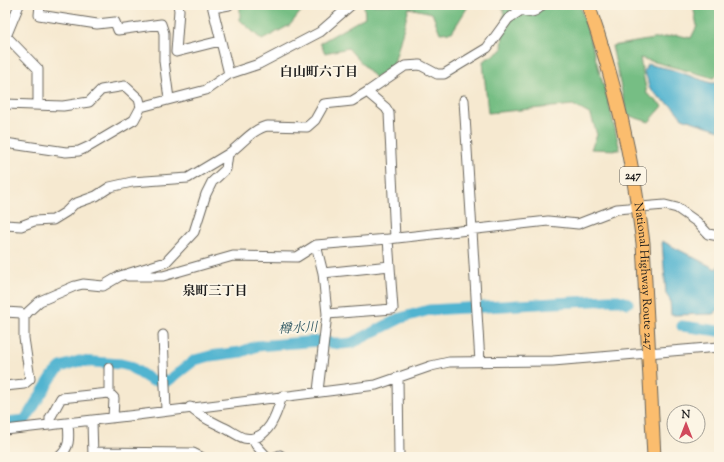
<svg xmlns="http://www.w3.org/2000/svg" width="724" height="462" font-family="'Sorts Mill Goudy','Noto Serif JP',serif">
<rect width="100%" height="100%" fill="#fcf5e5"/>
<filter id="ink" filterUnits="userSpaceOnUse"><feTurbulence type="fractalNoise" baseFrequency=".025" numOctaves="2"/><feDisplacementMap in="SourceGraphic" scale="8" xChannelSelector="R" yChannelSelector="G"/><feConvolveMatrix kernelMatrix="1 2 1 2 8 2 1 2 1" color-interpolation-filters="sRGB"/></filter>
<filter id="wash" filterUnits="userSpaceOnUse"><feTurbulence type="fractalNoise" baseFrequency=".012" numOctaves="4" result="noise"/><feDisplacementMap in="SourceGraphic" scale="16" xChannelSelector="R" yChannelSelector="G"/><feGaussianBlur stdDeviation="0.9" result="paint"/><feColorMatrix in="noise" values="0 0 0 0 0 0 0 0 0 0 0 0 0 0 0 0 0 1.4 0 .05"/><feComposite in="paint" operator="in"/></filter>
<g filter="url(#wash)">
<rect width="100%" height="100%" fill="#f6e9d0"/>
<!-- forest -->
<path fill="#76be84" stroke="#496d50" d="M240,5H306L290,25L262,40L240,20Z
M364,5H469L452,32L440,33L432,13L409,8L393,67L375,78L348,48L325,53L320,43L365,17Z
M497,5H580L609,104L620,150L591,149L597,135L591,115L573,105L488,113L483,61L502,50L504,10Z
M693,5H719V74L714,78L640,58L647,94L663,106L649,122L627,115L612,46L677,35L691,38L697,26Z"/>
<!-- water -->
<path fill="#51b4d0" stroke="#366876" d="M647,64L670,69L711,83H719V130L682,118L673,107L659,97L649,88L647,78L644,72Z
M662,241L716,269L719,265V310L716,311L714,314L671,315L670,300L666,294Z"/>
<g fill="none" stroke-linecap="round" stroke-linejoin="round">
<!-- river -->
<path stroke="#51b4d0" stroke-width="11" d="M682,326L719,331
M5,422L25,420L53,375L61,367L79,361L121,364L129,366L151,380L168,381L195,360L210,356L241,352L257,346L319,341L340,344L352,343L401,318L429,310L609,300H618L628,303"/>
</g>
</g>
<g filter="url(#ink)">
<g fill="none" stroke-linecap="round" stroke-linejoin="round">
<!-- minor casing -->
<g stroke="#68645b" stroke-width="11">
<path id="minor" d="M40,5L39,15L97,24L115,22L118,30L161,24L164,33V61L169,99
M178,5L179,10L176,52L220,41
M212,5L229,74
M512,5C523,12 532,17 542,5
M213,8L229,5
M5,35L38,69V105
M5,39L19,5
M367,92L386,108L389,113L395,238
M464,100L480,362
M5,104L63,106L89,102L101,90L125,86L139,99L141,107L134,120L90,146L79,151L66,152L5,143
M141,107L206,90L229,74L259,64L320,32L351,5
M5,225L21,226L34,221L53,220L66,212L74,204L96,196L110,187L132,182L188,178L228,154
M316,245L323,273L327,314L318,391
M323,273L390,266
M128,276H163L233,256L297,257L316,245L388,239L548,221L578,224L617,209L665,205L677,208L697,222L708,234L719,236
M5,312L21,313L24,317
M327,314L393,309L388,239
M163,335L166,411
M109,368V393
M398,378L399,457
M5,386L24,384L30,379L24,338V317L28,312L40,301L75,286L83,284L103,286L120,276L166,262L194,232L206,194L212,182L226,169L228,154C240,146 253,128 268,126L307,127L315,120L324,104L352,101L367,92L405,66L420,65L437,74H444L487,48L508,19L520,11
M190,407C200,417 213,422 225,428C231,431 238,436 244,438C268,443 277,413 282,396
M92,421L93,457
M50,425V418L61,398L109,393L114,398L113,418
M5,430L137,415L376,385L431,366L449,362L553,361L719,347
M253,438L256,445L267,457
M93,452L193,453L201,457
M59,457C71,447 69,437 68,423
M275,457L280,455L283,457"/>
</g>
<!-- highway casing -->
<g stroke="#68645b" stroke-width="15">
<g id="highway">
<path id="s1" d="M588,5C616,83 633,161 643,243L654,457"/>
</g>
</g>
<!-- minor -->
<use href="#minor" stroke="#fff" stroke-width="9"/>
<!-- highway -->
<use href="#highway" stroke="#fbbd6e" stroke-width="13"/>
</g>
</g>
<g text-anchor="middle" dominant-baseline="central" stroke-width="4" stroke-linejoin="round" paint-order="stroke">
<!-- shield labels -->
<rect fill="#fcf5e5" stroke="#5f5d58" stroke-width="1" x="620" y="167" width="26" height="18" rx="3"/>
<g font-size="11" font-weight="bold" fill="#1c1c1c">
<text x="633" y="176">247</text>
</g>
<!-- street labels -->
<g font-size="12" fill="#1c1c1c" stroke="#fcf5e5">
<text stroke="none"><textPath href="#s1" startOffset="278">National Highway Route 247</textPath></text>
</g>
<!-- neighbourhood labels -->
<g font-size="13" font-weight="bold" fill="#1c1c1c" stroke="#fcf5e5">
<text x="319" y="73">白山町六丁目</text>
<text x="215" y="292">泉町三丁目</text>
</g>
<!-- water labels -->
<g font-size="13" font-style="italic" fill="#315964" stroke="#fcf5e5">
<text transform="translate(298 329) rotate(-3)">樽水川</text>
</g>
</g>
<!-- margin -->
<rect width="724" height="462" fill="none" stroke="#fcf5e5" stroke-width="20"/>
<!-- north arrow -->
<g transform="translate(686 424)"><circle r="19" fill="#fcf5e5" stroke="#a29e95"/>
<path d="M0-3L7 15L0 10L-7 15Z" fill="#d1495b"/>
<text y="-6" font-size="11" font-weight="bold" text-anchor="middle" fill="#1c1c1c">N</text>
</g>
</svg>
